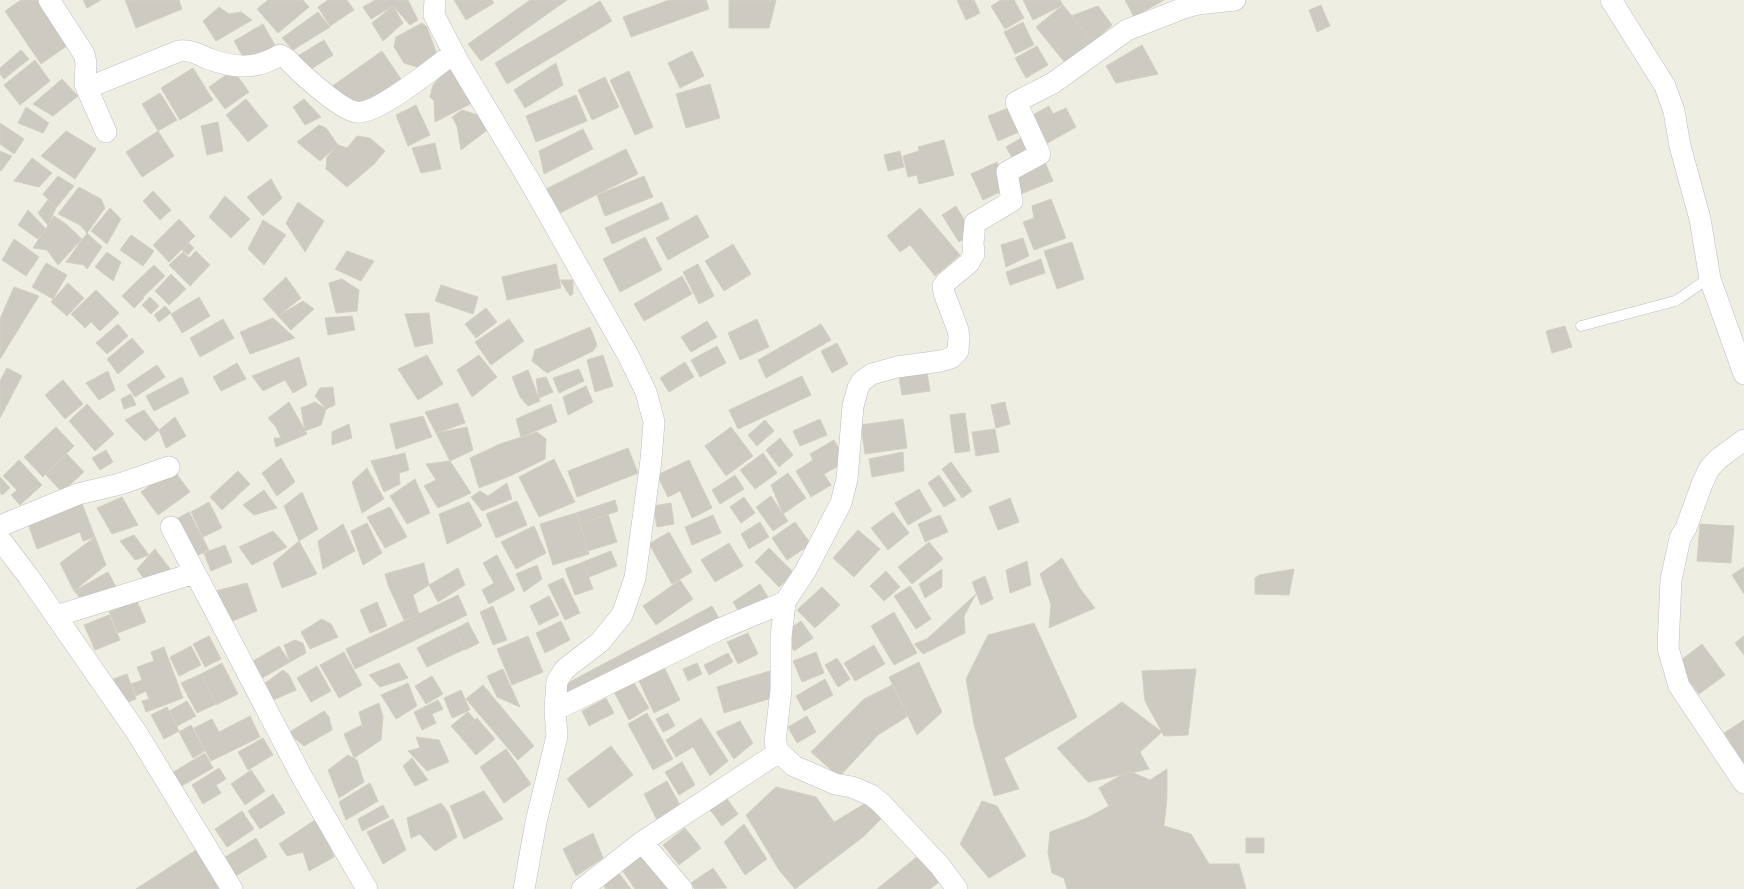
<svg xmlns="http://www.w3.org/2000/svg" width="1744" height="889" font-family="Jost,sans-serif">
<rect width="100%" height="100%" fill="#efeee2"/>
<!-- building -->
<path fill="#cccac1" stroke="#d4d1c0" d="M21,0H42L71,43L41,64L5,11Z
M83,0H101L87,8Z
M125,0H179L182,9L136,28Z
M268,0H303L309,7L278,33L257,9Z
M328,0H347L354,10L330,26L318,7Z
M375,0H408L418,20L410,25L393,6L371,19L363,7Z
M454,0H492L494,3L466,20Z
M530,0H567L481,61L468,44Z
M669,0H706L709,9L631,37L623,17Z
M729,0H776L769,28H729Z
M957,0H974L980,13L966,20Z
M1001,0H1014L1024,18L1005,29L991,6Z
M1023,0H1060L1063,5L1033,20Z
M1125,0H1164L1134,17Z
M600,1L612,21L507,84L495,63Z
M1063,5L1093,42L1066,64L1036,27Z
M1321,5L1330,26L1317,32L1309,10Z
M393,6L403,23L383,41L372,23Z
M1098,6L1112,25L1093,42L1071,16Z
M219,7L229,14L241,12L252,20L216,41L203,21Z
M318,12L330,27L293,50L282,38Z
M1023,22L1034,45L1015,54L1004,32Z
M422,23L427,27L440,63L420,68L404,63L394,47L396,37Z
M263,24L276,47L247,64L234,41Z
M324,40L333,55L305,73L296,57Z
M1142,45L1158,74L1116,83L1106,66Z
M1037,46L1048,65L1026,78L1015,58Z
M21,50L29,59L4,79L0,74V68Z
M382,51L405,85L359,109L331,87Z
M692,51L704,76L680,88L668,63Z
M35,60L50,81L20,105L4,85Z
M556,63L563,85L525,108L514,90Z
M451,65L472,103L435,122L434,101L430,97L433,85Z
M193,68L213,100L180,120L161,88Z
M233,70L249,92L225,109L209,87Z
M629,71L653,127L635,135L610,80Z
M605,77L619,107L592,120L578,90Z
M62,79L78,96L53,116L33,104Z
M710,84L720,118L686,128L676,94Z
M160,93L177,120L158,131L142,104Z
M576,95L587,121L536,142L526,116Z
M246,99L268,126L248,142L226,115Z
M304,99L321,117L305,125L293,107Z
M416,105L430,135L408,146L396,115Z
M1016,105L1026,129L998,141L988,116Z
M1049,106L1053,114L1066,108L1076,127L1044,145L1029,117Z
M26,107L49,123L43,133L18,123Z
M462,110L484,117L486,131L461,150L457,126L452,117Z
M218,122L223,151L207,155L201,126Z
M0,123L24,139L14,154L0,144Z
M319,125L326,128L338,145L320,161L297,142Z
M583,129L593,149L544,174L539,151Z
M66,131L96,149L75,179L41,156Z
M158,131L174,156L142,177L126,152Z
M1028,134L1037,150L1015,163L1006,147Z
M357,136L370,138L385,151L374,164L347,187L326,169L327,157L338,145L347,148Z
M944,140L954,175L919,184L917,175L908,177L903,156L919,151L918,147Z
M435,143L441,169L421,173L412,148Z
M626,149L638,174L558,214L546,189Z
M0,151L12,156L1,171L0,170Z
M900,151L904,167L888,171L884,155Z
M1043,157L1053,181L1021,194L1012,169Z
M32,158L52,173L39,187L14,181Z
M997,162L1009,188L983,200L971,174Z
M58,176L74,186L56,208L43,194Z
M644,176L653,197L605,216L597,195Z
M271,179L282,198L263,216L247,197Z
M79,187L101,199L105,208L87,233L80,225L58,214Z
M153,191L171,210L160,220L143,201Z
M225,196L250,219L231,238L209,217Z
M1051,199L1066,238L1034,250L1023,222L1034,218L1032,206Z
M48,200L56,208L48,225L38,213Z
M298,202L324,221L305,252L286,223Z
M662,202L669,219L612,244L605,228Z
M956,206L972,233L959,242L942,215Z
M110,208L121,219L107,244L91,231Z
M920,208L960,255L935,276L910,245L900,252L887,236Z
M28,210L46,229L38,239L18,225Z
M697,215L709,237L668,260L656,238Z
M54,216L66,224L82,239L58,265L47,250L33,248Z
M179,219L195,236L169,262L153,245Z
M263,220L286,235L264,265L248,249Z
M87,233L102,247L87,269L84,265L66,262Z
M131,235L154,251L143,266L120,250Z
M645,237L662,270L620,292L603,259Z
M1023,238L1029,256L1006,267L1001,245Z
M14,239L39,257L26,276L2,260Z
M1072,242L1084,279L1057,289L1044,251Z
M189,243L194,248L188,255L182,250Z
M733,244L751,274L724,291L705,261Z
M196,251L210,265L190,286L169,265L183,252L189,258Z
M347,251L374,261L361,281L335,269Z
M107,252L121,262L113,281L95,267Z
M1041,259L1045,273L1010,285L1006,272Z
M46,263L67,275L53,299L32,287Z
M556,264L561,288L507,300L502,277Z
M698,264L714,296L699,304L683,272Z
M154,265L165,276L143,297L132,286Z
M171,274L186,289L169,305L155,291Z
M682,276L692,294L644,321L634,304Z
M286,277L301,298L278,316L263,299Z
M342,279L359,290L357,311L336,313L329,283Z
M560,280H573V294L570,296Z
M68,283L84,298L67,316L51,302Z
M441,285L478,297L473,314L435,301Z
M132,286L144,298L134,308L122,296Z
M14,287L39,296L0,359V319Z
M96,290L119,313L100,331L91,322L85,328L71,314Z
M150,297L159,306L151,314L142,305Z
M199,297L210,316L182,333L171,314Z
M303,301L314,309L291,330L278,316Z
M165,306L171,313L159,322L154,315Z
M486,308L497,322L476,338L465,324Z
M429,313L433,343L415,347L405,314Z
M352,316L355,330L328,335L325,318Z
M273,318L295,338L250,354L240,332Z
M223,319L234,338L200,357L190,338Z
M509,319L524,341L491,365L475,342Z
M757,319L769,347L740,360L728,333Z
M707,321L717,337L691,352L681,337Z
M118,324L128,336L107,354L96,343Z
M821,324L831,340L766,378L758,360Z
M1565,326L1572,347L1552,353L1546,331Z
M590,327L597,345L593,351L547,373L532,361L535,350Z
M132,338L144,352L118,374L107,359Z
M837,343L848,364L832,373L821,351Z
M717,346L726,363L700,377L691,360Z
M427,355L443,384L418,400L398,369Z
M479,355L497,377L472,397L457,370Z
M603,355L613,386L595,392L587,360Z
M299,357L307,385L293,393L285,380L263,391L252,376Z
M685,362L694,377L669,392L660,378Z
M237,363L246,379L221,391L213,377Z
M157,365L165,377L135,397L127,385Z
M926,366L930,391L902,395L898,371Z
M7,368L22,376L0,418V381Z
M579,369L584,381L559,393L553,378Z
M528,370L540,401L528,406L520,397L512,377Z
M108,371L115,390L99,400L86,383Z
M802,376L811,395L738,429L729,410Z
M182,377L189,393L154,411L146,396Z
M546,377L553,392L539,398L536,379Z
M63,380L83,404L65,419L45,395Z
M586,386L593,402L568,415L563,397Z
M333,387L335,405L326,409L315,396L320,388Z
M131,394L136,405L124,409L121,399Z
M289,402L307,434L276,447L274,438H281L276,427L268,418Z
M315,402L326,409L321,425L305,431L301,408Z
M1005,402L1010,424L996,428L991,405Z
M458,403L465,423L436,433L425,412Z
M87,404L114,434L95,451L69,421Z
M551,404L557,422L521,437L516,419Z
M144,410L159,430L145,441L125,420Z
M965,413L970,451L955,453L950,415Z
M423,416L432,437L396,449L390,424Z
M175,417L186,436L166,448L159,430Z
M820,419L827,435L800,446L793,431Z
M903,419L907,448L865,454L861,425Z
M765,420L774,431L757,446L748,435Z
M349,424L352,438L332,445V432Z
M56,427L74,446L43,477L24,457Z
M467,427L473,450L450,461L436,433Z
M731,427L753,456L726,476L705,446Z
M995,429L999,452L976,456L972,432Z
M537,432L546,439L545,459L510,476L479,488L470,458L500,444Z
M780,438L793,455L779,467L766,450Z
M834,440L846,462L824,474L831,485L811,497L796,471L813,460L810,454Z
M628,448L638,473L577,497L568,471Z
M106,450L113,462L100,470L92,458Z
M903,452L904,471L872,477L869,459Z
M405,453L409,470L399,473L400,484L384,492L371,461Z
M763,453L777,473L755,489L740,470Z
M67,454L84,472L62,492L45,474Z
M281,458L295,482L277,496L262,473Z
M554,459L575,502L539,517L519,477Z
M19,460L42,485L20,505L11,495L17,490L3,476Z
M689,460L712,508L692,518L680,491L668,497L657,475Z
M450,461L471,493L438,508L424,486L436,480L426,464Z
M951,462L972,491L962,498L942,469Z
M367,468L384,499L362,513L352,482Z
M173,469L190,492L158,515L141,492Z
M238,471L250,484L222,510L210,497Z
M788,473L806,498L783,514L771,485Z
M735,475L744,489L720,504L712,490Z
M939,475L956,500L944,507L928,483Z
M0,477L10,488L2,495L0,492Z
M415,479L430,513L407,524L390,496Z
M507,483L512,499L482,511L471,497L480,491L488,496Z
M919,489L932,511L908,525L895,503Z
M264,490L277,508L254,515L243,505Z
M302,492L318,529L299,541L284,506Z
M771,496L788,521L773,531L756,507Z
M122,497L138,525L112,534L97,508Z
M744,497L755,513L741,523L730,507Z
M1010,498L1019,522L998,530L989,507Z
M615,500L618,511L580,524L576,513Z
M81,501L95,537L83,541L80,532L37,549L27,521Z
M517,501L527,525L496,538L486,514Z
M209,502L222,528L203,537L191,512Z
M469,502L482,526L447,544L439,514Z
M671,503L674,524L657,527L653,506Z
M390,507L407,537L385,548L367,517Z
M189,512L209,550L190,559L171,522Z
M893,512L909,533L888,550L871,528Z
M576,513L589,554L553,565L540,524Z
M608,514L617,542L588,551L580,524Z
M713,515L721,533L692,545L685,527Z
M940,515L948,532L925,542L918,524Z
M760,522L769,537L749,549L741,534Z
M795,522L811,544L787,560L772,538Z
M367,523L382,553L363,565L351,531Z
M343,524L355,551L323,569L318,541Z
M1700,524L1734,526L1731,563L1697,561Z
M534,526L546,553L516,569L501,542Z
M858,530L880,549L854,577L833,558Z
M273,531L287,547L252,565L239,547Z
M669,532L692,572L672,584L649,544Z
M134,535L149,555L135,560L120,541Z
M95,537L106,565L74,591L60,563Z
M299,541L317,574L282,588L273,563Z
M929,542L943,559L912,584L898,567Z
M729,543L743,566L715,582L701,560Z
M225,545L232,562L211,571L204,553Z
M769,548L794,573L779,587L755,562Z
M155,549L171,570L145,580L137,569Z
M611,551L617,566L589,577L583,562Z
M497,555L515,590L489,604L482,590L494,583L483,563Z
M1062,558L1081,590L1095,608L1049,628L1051,604L1040,574Z
M1027,561L1031,585L1010,593L1006,570Z
M583,562L593,589L575,595L565,569Z
M424,563L429,585L413,595L419,614L404,620L388,585L385,574Z
M537,565L542,579L524,592L516,574Z
M1744,567V594L1732,575Z
M458,568L465,585L438,602L429,585Z
M942,569V587L925,598L919,584Z
M1294,569L1289,595L1255,594V578L1259,575Z
M886,571L900,587L884,601L870,586Z
M108,572L116,587L86,604L74,591Z
M985,576L993,599L981,605L972,582Z
M563,578L580,613L565,620L548,585Z
M680,580L693,599L656,625L643,606Z
M247,583L257,611L225,624L211,592Z
M760,584L768,597L741,615L733,602Z
M910,586L931,619L916,629L894,596Z
M822,587L840,605L815,628L797,610Z
M976,594L964,616L965,633L923,654L914,644L927,639Z
M458,595L467,615L355,669L346,649Z
M549,596L559,615L539,625L530,606Z
M137,601L146,622L118,633L109,612Z
M377,602L387,626L370,633L360,610Z
M493,606L507,640L493,645L480,612Z
M712,606L720,620L566,702L564,685Z
M894,612L917,653L894,665L871,626Z
M109,615L120,640L95,650L84,625Z
M322,619L331,624L338,637L310,649L301,632Z
M561,621L570,640L545,653L536,633Z
M801,621L813,638L794,651L782,634Z
M468,622L479,643L465,650L455,629Z
M1034,623L1077,717L1004,758L1019,789L994,796L974,724L966,679L988,635Z
M455,629L465,649L446,658L436,638Z
M748,633L758,654L738,664L727,642Z
M209,636L221,659L205,667L193,644Z
M528,636L543,672L512,685L497,649Z
M1744,636V655L1735,643Z
M436,638L446,658L427,667L417,648Z
M295,640L303,643L306,653L290,662L284,645Z
M1702,644L1725,675L1699,694L1676,664Z
M874,645L885,664L855,681L844,663Z
M191,646L201,665L179,676L170,657Z
M279,646L290,662L257,681L248,664Z
M164,647L183,698L146,712L142,701L149,699L146,691L136,696L131,684L142,680L137,667L154,661L151,652Z
M344,652L362,685L339,698L320,665Z
M816,652L824,673L802,682L793,661Z
M728,653L733,662L709,675L704,665Z
M837,658L850,679L838,687L825,665Z
M919,662L942,712L917,735L889,677Z
M222,663L238,694L216,705L201,674Z
M399,663L408,678L380,687L369,675Z
M697,663L702,674L688,681L683,669Z
M317,666L331,691L311,702L297,678Z
M664,667L680,700L654,713L638,679Z
M503,669L520,707L497,697L487,676Z
M776,669L775,697L724,713L717,687Z
M1196,669L1188,735L1164,736L1145,701L1142,671Z
M283,670L289,675L296,690L269,702L260,687Z
M127,674L136,699L123,704L113,679Z
M201,674L216,704L197,713L181,683Z
M432,676L443,694L426,704L415,686Z
M825,679L833,695L804,711L796,696Z
M633,681L649,708L629,720L614,692Z
M408,683L417,706L396,719L381,695Z
M483,685L534,746L518,760L466,699Z
M892,685L908,716L878,735L839,777L811,752L864,699Z
M461,690L470,710L452,718L444,698Z
M606,698L614,713L589,726L582,711Z
M438,700L443,709L432,714L436,723L422,730L414,712Z
M187,701L196,716L177,726L169,711Z
M1122,702L1162,732L1140,752L1149,769L1088,782L1057,748Z
M379,703L383,717L381,740L354,758L344,734L362,725L359,712Z
M167,707L179,731L164,739L151,715Z
M324,711L329,717L332,730L304,746L288,733Z
M468,712L475,720L459,735L451,726Z
M647,713L673,759L653,770L628,724Z
M668,713L675,726L663,732L656,719Z
M250,716L260,737L211,761L194,728L212,719L219,732Z
M807,716L816,732L797,743L788,727Z
M477,718L495,739L476,755L459,735Z
M701,718L728,761L710,776L693,747L676,757L666,740Z
M1744,720V763L1743,764L1724,733Z
M740,721L753,743L734,759L716,732Z
M191,725L205,751L193,758L179,732Z
M416,737L439,740L449,762L427,771L408,751L420,748Z
M263,738L273,755L248,770L238,752Z
M611,746L633,775L589,808L567,779Z
M506,749L531,784L504,803L480,767Z
M205,753L213,768L178,788L170,774Z
M348,755L357,760L364,782L339,798L328,770Z
M412,758L428,780L415,786L403,766Z
M682,762L695,785L679,795L665,772Z
M219,768L226,779L216,785L221,793L203,804L192,785Z
M1167,769V798L1164,826L1191,834L1209,864H1239L1246,889H1067L1064,878L1052,873L1048,853L1050,832L1087,818L1109,806L1099,788L1116,778L1129,771L1150,780Z
M251,770L265,791L245,805L231,784Z
M667,781L682,809L658,822L644,794Z
M370,783L378,801L346,820L339,802Z
M776,787L816,797L834,822L866,803L883,817L863,837L795,889L779,870L746,815Z
M484,791L503,819L464,839L450,806Z
M273,794L285,813L260,829L248,811Z
M725,796L738,814L722,826L708,807Z
M982,801L997,806L1026,856L989,878L960,844Z
M441,803L448,812L457,837L435,851L420,834L411,838L407,818Z
M383,805L389,817L362,831L358,819Z
M242,811L254,829L227,847L215,829Z
M318,818L334,857L309,871L303,852L287,856L279,844Z
M393,819L406,850L383,864L367,832Z
M744,824L767,859L745,875L724,842Z
M685,828L701,848L679,865L663,845Z
M593,833L603,858L576,876L563,849Z
M256,838L267,857L234,877L222,859Z
M1246,838H1264V853H1246Z
M199,848L221,889H136Z
M644,855L668,889H635L622,870Z
M918,856L943,879L930,889H877Z
M713,868L727,888L695,889L691,883Z
M618,872L631,889H606L602,883Z"/>
<g fill="none" stroke-linecap="round" stroke-linejoin="round">
<!-- lane casing -->
<g stroke="#bcbec5" stroke-width="11">
<path id="lane" d="M1581,326L1675,301C1688,294 1697,284 1710,279"/>
</g>
<!-- street casing -->
<g stroke="#bcbec5" stroke-width="22">
<path id="street" d="M49,0L84,54L86,63L85,84L106,132
M435,0L434,15L459,63L529,180L628,355L646,392L654,422L651,460L635,578L622,615L600,642L565,669L557,681L555,710L557,736L536,822L524,889
M1611,0L1665,86L1674,111L1680,146L1700,219L1710,279L1744,374
M87,88L179,51C192,50 197,54 209,59C234,68 256,70 280,55L287,59C299,72 339,109 356,112C376,116 436,66 454,53
M1744,440L1718,459L1709,469L1702,484L1686,528L1680,538L1671,580L1668,648L1679,686L1744,783
M0,526L78,494L120,484L169,467
M171,527L302,777L367,889
M0,539L28,576L137,733L232,889
M56,616L195,573
M555,710L720,629L785,602
M642,842L682,889
M582,889L642,842L779,752
M957,889L940,866L881,803L871,795L852,787L835,784L794,766L779,752L775,742L781,690V637L785,602L806,570L841,503L847,479L853,406L858,388L862,381L872,374L897,367L941,361L951,358L958,351L959,337L958,330L944,293L943,286L946,282L969,263L974,254L973,243L975,223L1012,201L1007,172L1040,154L1016,102L1053,83L1127,30L1184,8L1198,4L1235,0"/>
</g>
<!-- lane -->
<use href="#lane" stroke="#fff" stroke-width="10"/>
<!-- street -->
<use href="#street" stroke="#fff" stroke-width="21"/>
</g>
</svg>
